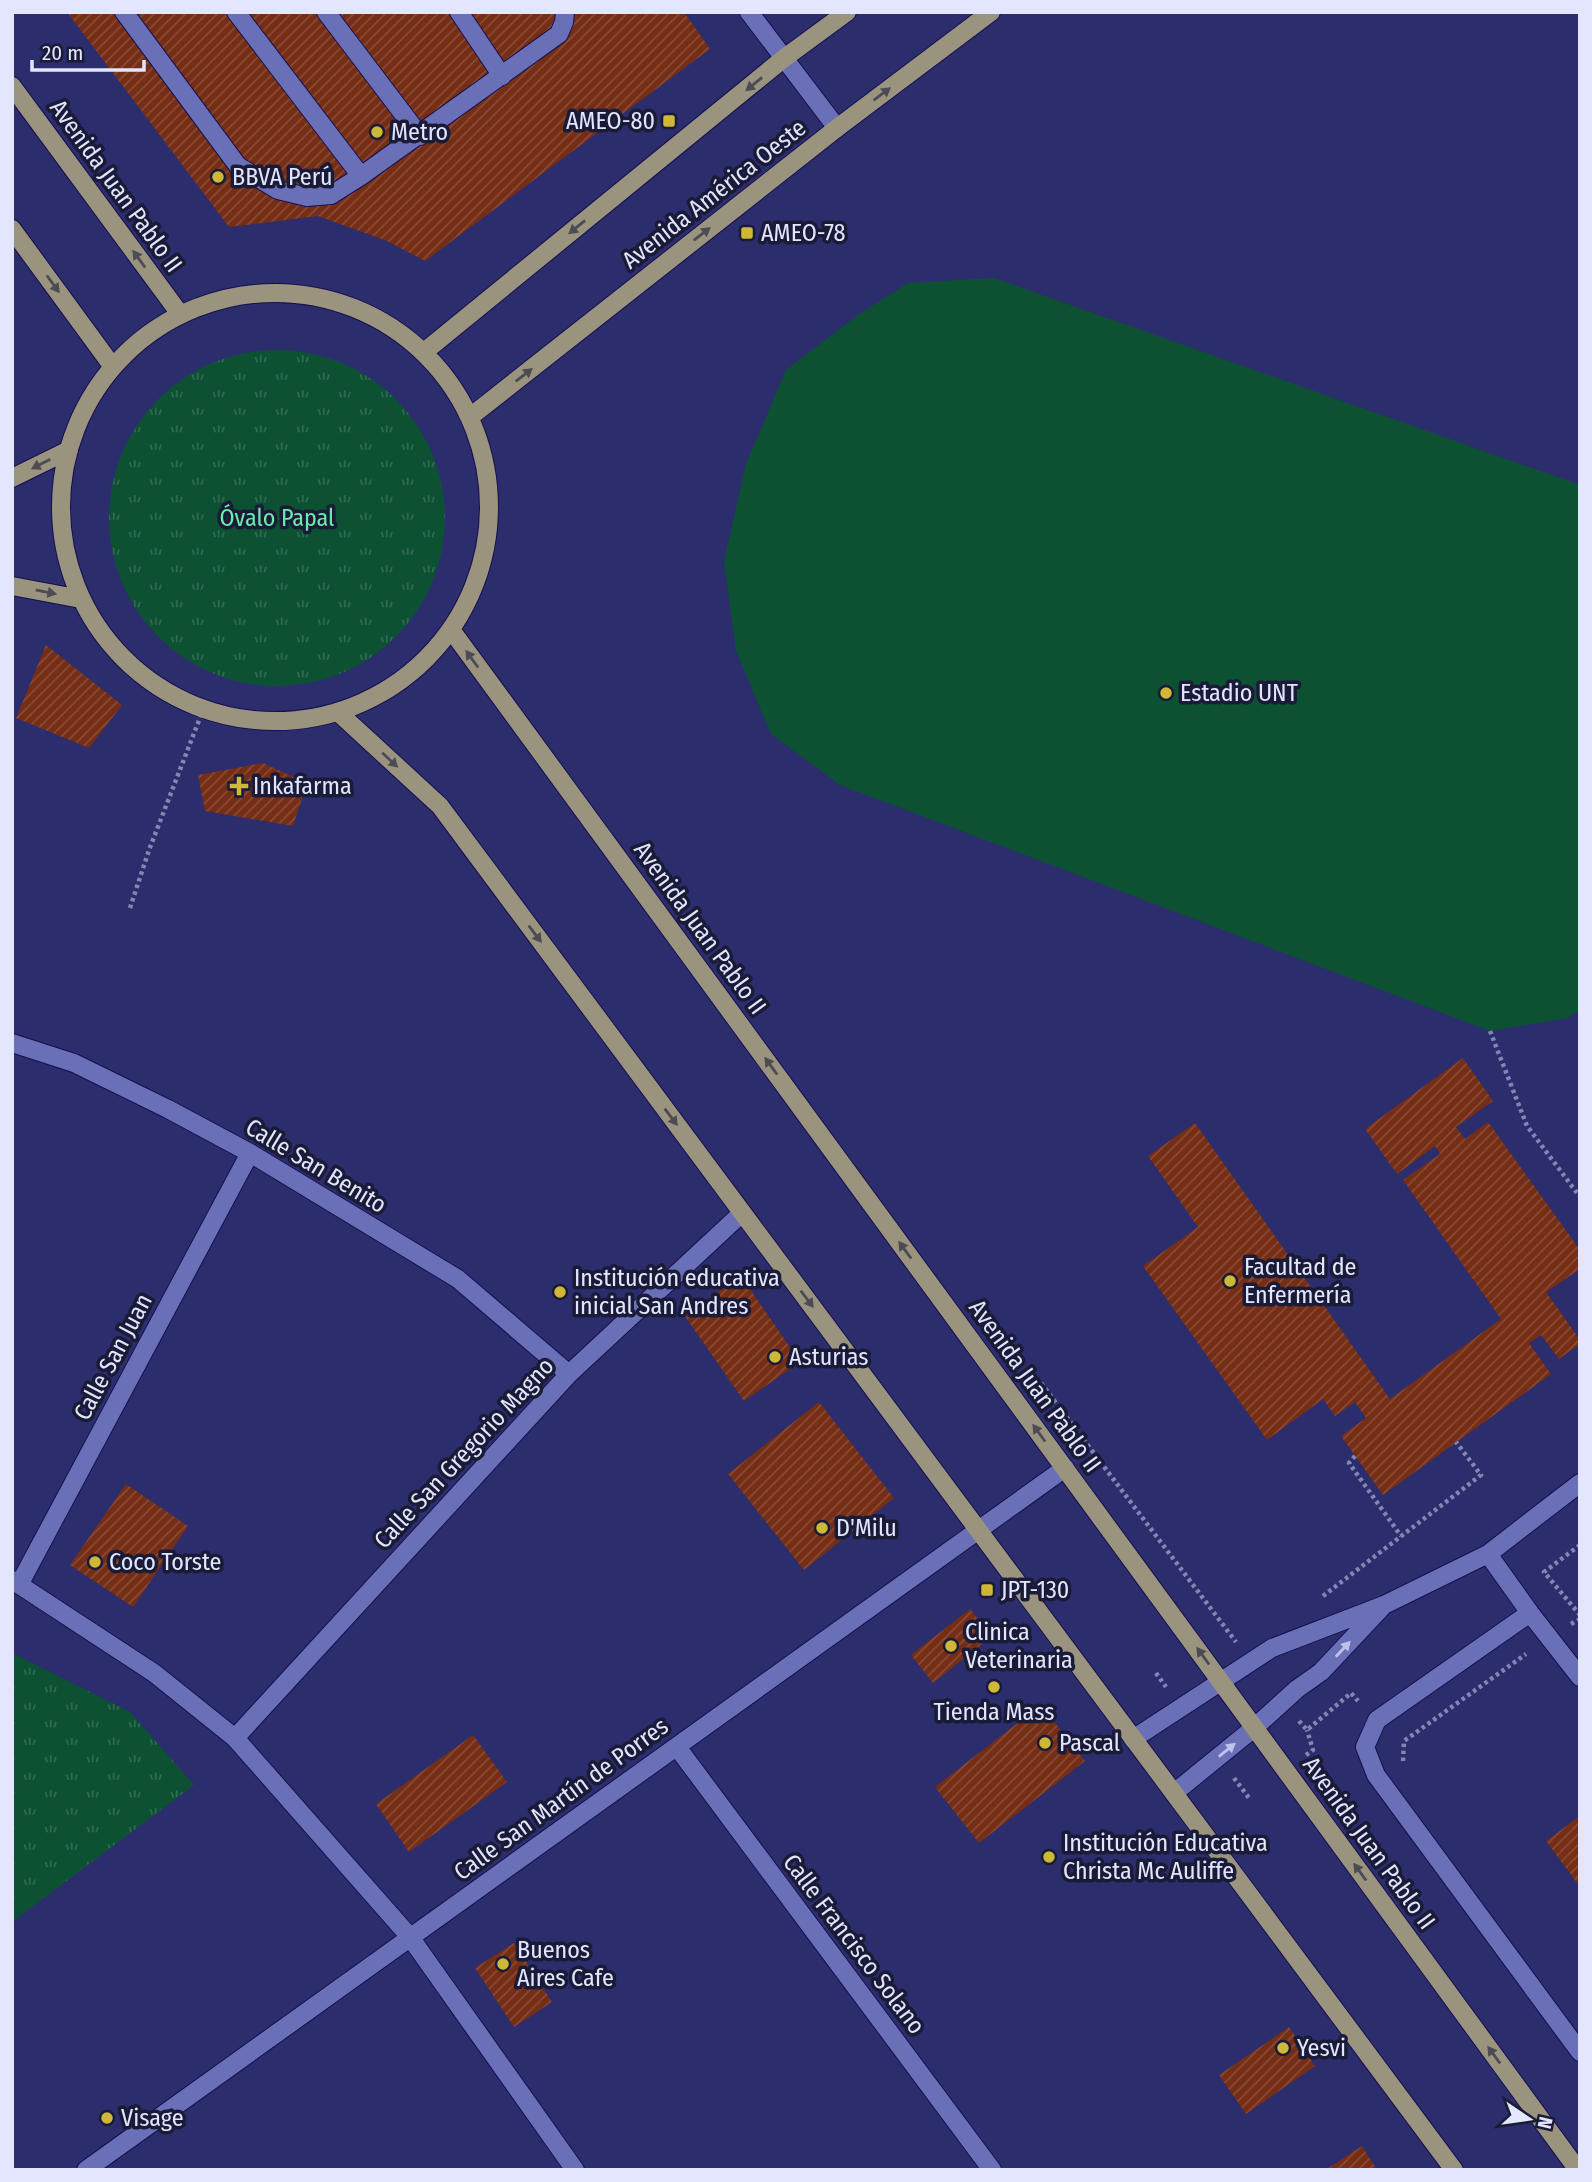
<svg xmlns="http://www.w3.org/2000/svg" width="1592" height="2182" font-family="'Fira Sans Condensed',sans-serif">
<defs>
<pattern id="park-tufts" width="24" height="20" patternUnits="userSpaceOnUse" patternTransform="scale(1.75)"><rect width="24" height="20" fill="#0d5133"/><path d="M3 7l-1-3M5 7V3M7 7l1-3M15 17l-1-3M17 17v-4M19 17l1-3" fill="none" stroke="#306a52"/></pattern>
<pattern id="building-hatch" width="6" height="6" patternUnits="userSpaceOnUse" patternTransform="scale(1.75)"><rect width="6" height="6" fill="#752d14"/><path d="M-1 1l2-2M0 6l6-6M5 7l2-2" fill="none" stroke="#884b37"/></pattern>
</defs>
<rect width="100%" height="100%" fill="#2c2d6d"/>
<!-- grass -->
<path fill="#0d5133" d="M994,278L1580,485V1010L1568,1018L1490,1031L840,785L771,734L736,651L724,561L746,464L786,370L858,315L908,283Z"/>
<!-- park -->
<path fill="url(#park-tufts)" d="M109 518a168 168 0 1 1 336 0a168 168 0 1 1-336 0Z
M12,1653L130,1712L194,1785L12,1922Z"/>
<!-- building -->
<path fill="url(#building-hatch)" d="M67,12H684L710,49L425,261L387,241L318,216L229,227Z
M46,645L122,705L89,748L16,718Z
M263,763L307,783L293,826L205,811L198,775Z
M1463,1058L1493,1101L1456,1127L1465,1139L1488,1122L1580,1250V1269L1546,1292L1580,1340V1344L1559,1359L1541,1335L1529,1343L1551,1374L1383,1495L1341,1436L1366,1418L1355,1402L1335,1416L1323,1399L1267,1440L1143,1266L1198,1227L1148,1156L1195,1123L1390,1399L1501,1319L1403,1180L1440,1154L1435,1146L1397,1174L1365,1129Z
M741,1276L800,1362L744,1401L684,1315Z
M819,1402L894,1498L804,1570L728,1474Z
M126,1484L188,1526L133,1607L70,1565Z
M970,1609L992,1636L933,1683L911,1655Z
M1041,1705L1085,1761L979,1843L935,1787Z
M473,1735L507,1782L409,1852L376,1804Z
M1580,1816V1887L1546,1841Z
M514,1943L552,2002L514,2027L475,1968Z
M1289,2027L1315,2066L1246,2114L1219,2075Z
M1362,2146L1377,2170H1325Z"/>
<g fill="none" stroke-linecap="round" stroke-linejoin="round">
<!-- minor casing -->
<g stroke="#17104f" stroke-width="20">
<path id="minor" d="M124,12L238,166L278,190L307,197L331,195L361,176
M236,12L361,176L559,34L564,22L565,12
M326,12L420,136
M459,12L502,76
M749,12L837,128
M12,1043L74,1063L168,1109L250,1153L458,1279L569,1374
M1488,1554L1530,1613L1377,1720L1365,1747L1376,1775L1580,2052
M12,1580L154,1673L235,1738L410,1937L575,2170
M20,1583L250,1153
M1530,1613L1580,1677
M235,1738L569,1374L742,1213
M1133,1739L1272,1648L1384,1605L1488,1554L1580,1483
M677,1747L992,2170
M1174,1793L1254,1728L1297,1689L1321,1672L1382,1607
M86,2170L1065,1468"/>
</g>
<!-- major casing -->
<g stroke="#17104f" stroke-width="20">
<path id="major" d="M12,86L180,314
M12,229L113,367
M61 507a214 214 0 1 1 428 0a214 214 0 1 1-428 0Z
M424,352L783,59L847,12
M470,417L837,128L991,12
M12,478L69,450
M12,586L81,599
M452,631L1578,2170
M340,714L440,806L1454,2170"/>
</g>
<!-- path -->
<path stroke="#8385b2" stroke-width="4.5" stroke-dasharray="3.5 3.5" stroke-linecap="butt" d="M130,908L149,850L203,710
M1490,1031L1527,1126L1580,1197
M1041,1383L1236,1642
M1355,1456L1349,1463L1401,1536
M1580,1545L1544,1572L1580,1615
M1323,1596L1481,1475L1456,1442
M1571,1624L1580,1619
M1156,1673L1166,1687
M1299,1721L1307,1730L1351,1693L1358,1701
M1306,1755L1313,1750L1307,1730
M1403,1761L1404,1741L1526,1654
M1234,1778L1249,1798"/>
<!-- minor -->
<use href="#minor" stroke="#6a70b7" stroke-width="18"/>
<!-- major -->
<use href="#major" stroke="#9a937d" stroke-width="18"/>
</g>
<!-- one-way arrows -->
<defs><path id="oneway-solid" d="M-6-.8H1V-3.2L6.5 0L1 3.2V.8H-6Z" transform="scale(1.75)"/></defs>
<g fill="#4d4b53">
<use href="#oneway-solid" transform="translate(754 84) rotate(141)"/>
<use href="#oneway-solid" transform="translate(882 94) rotate(-37)"/>
<use href="#oneway-solid" transform="translate(577 227) rotate(141)"/>
<use href="#oneway-solid" transform="translate(702 234) rotate(-38)"/>
<use href="#oneway-solid" transform="translate(139 259) rotate(-126)"/>
<use href="#oneway-solid" transform="translate(53 284) rotate(54)"/>
<use href="#oneway-solid" transform="translate(524 375) rotate(-38)"/>
<use href="#oneway-solid" transform="translate(41 464) rotate(153)"/>
<use href="#oneway-solid" transform="translate(46 592) rotate(11)"/>
<use href="#oneway-solid" transform="translate(472 659) rotate(-126)"/>
<use href="#oneway-solid" transform="translate(390 760) rotate(43)"/>
<use href="#oneway-solid" transform="translate(535 934) rotate(53)"/>
<use href="#oneway-solid" transform="translate(771 1066) rotate(-126)"/>
<use href="#oneway-solid" transform="translate(671 1117) rotate(53)"/>
<use href="#oneway-solid" transform="translate(905 1250) rotate(-126)"/>
<use href="#oneway-solid" transform="translate(807 1299) rotate(53)"/>
<use href="#oneway-solid" transform="translate(1039 1433) rotate(-126)"/>
<use href="#oneway-solid" transform="translate(1203 1656) rotate(-126)"/>
<use href="#oneway-solid" transform="translate(1360 1872) rotate(-126)"/>
<use href="#oneway-solid" transform="translate(1494 2055) rotate(-126)"/>
</g>
<g fill="#bfc3e9">
<use href="#oneway-solid" transform="translate(1343 1649) rotate(-47)"/>
<use href="#oneway-solid" transform="translate(1227 1750) rotate(-39)"/>
</g>
<!-- markers -->
<g fill="#cfb837" stroke="#191b37" stroke-width="2.5">
<rect x="662" y="114" width="14" height="14" rx="3.5"/>
<circle cx="377" cy="132" r="7"/>
<circle cx="218" cy="177" r="7"/>
<rect x="740" y="226" width="14" height="14" rx="3.5"/>
<circle cx="1166" cy="693" r="7"/>
<path d="M235.5 775.5h7v7h7v7h-7v7h-7v-7h-7v-7h7z"/>
<circle cx="1230" cy="1281" r="7"/>
<circle cx="560" cy="1292" r="7"/>
<circle cx="775" cy="1357" r="7"/>
<circle cx="822" cy="1528" r="7"/>
<circle cx="95" cy="1562" r="7"/>
<rect x="980" y="1583" width="14" height="14" rx="3.5"/>
<circle cx="951" cy="1646" r="7"/>
<circle cx="994" cy="1687" r="7"/>
<circle cx="1045" cy="1743" r="7"/>
<circle cx="1049" cy="1857" r="7"/>
<circle cx="503" cy="1964" r="7"/>
<circle cx="1283" cy="2048" r="7"/>
<circle cx="107" cy="2118" r="7"/>
</g>
<g text-anchor="middle" dominant-baseline="central" stroke-width="7" stroke-linejoin="round" paint-order="stroke">
<!-- poi labels -->
<g font-size="24" fill="#e3e6fe" stroke="#191b37" text-anchor="start">
<text x="655" y="121" text-anchor="end">AMEO-80</text>
<text x="391" y="132">Metro</text>
<text x="232" y="177">BBVA Perú</text>
<text x="761" y="233">AMEO-78</text>
<text x="1180" y="693">Estadio UNT</text>
<text x="253" y="786">Inkafarma</text>
<text x="1244" y="1267">Facultad de<tspan x="1244" dy="28">Enfermería</tspan></text>
<text x="574" y="1278">Institución educativa<tspan x="574" dy="28">inicial San Andres</tspan></text>
<text x="789" y="1357">Asturias</text>
<text x="836" y="1528">D'Milu</text>
<text x="109" y="1562">Coco Torste</text>
<text x="1001" y="1590">JPT-130</text>
<text x="965" y="1632">Clinica<tspan x="965" dy="28">Veterinaria</tspan></text>
<text x="994" y="1712" text-anchor="middle">Tienda Mass</text>
<text x="1059" y="1743">Pascal</text>
<text x="1063" y="1843">Institución Educativa<tspan x="1063" dy="28">Christa Mc Auliffe</tspan></text>
<text x="517" y="1950">Buenos<tspan x="517" dy="28">Aires Cafe</tspan></text>
<text x="1297" y="2048">Yesvi</text>
<text x="121" y="2118">Visage</text>
</g>
<!-- street labels -->
<g font-size="24" fill="#e3e6fe" stroke="#191b37">
<text transform="translate(116 186) rotate(54)">Avenida Juan Pablo II</text>
<text transform="translate(714 194) rotate(-38)">Avenida América Oeste</text>
<text transform="translate(700 928) rotate(54)">Avenida Juan Pablo II</text>
<text transform="translate(316 1166) rotate(31)">Calle San Benito</text>
<text transform="translate(113 1357) rotate(-62)">Calle San Juan</text>
<text transform="translate(1035 1386) rotate(54)">Avenida Juan Pablo II</text>
<text transform="translate(464 1453) rotate(-47)">Calle San Gregorio Magno</text>
<text transform="translate(561 1799) rotate(-36)">Calle San Martín de Porres</text>
<text transform="translate(1369 1843) rotate(54)">Avenida Juan Pablo II</text>
<text transform="translate(854 1944) rotate(53)">Calle Francisco Solano</text>
</g>
<!-- park labels -->
<g font-size="24" fill="#6debaa" stroke="#191b37">
<text x="277" y="518">Óvalo Papal</text>
</g>
</g>
<!-- border -->
<rect width="1592" height="2182" fill="none" stroke="#e3e6fe" stroke-width="28"/>
<!-- north arrow -->
<g transform="translate(1529 2119) rotate(103)" stroke="#191b37" stroke-width="5" paint-order="stroke">
<path d="M0-5L12 26L0 18L-12 26Z" fill="#e3e6fe"/>
<text y="-10" font-size="19" font-weight="bold" text-anchor="middle" fill="#e3e6fe">N</text>
</g>
<!-- scale -->
<path d="M32 60v10h112v-10" fill="none" stroke="#e3e6fe" stroke-width="3.5"/>
<text x="42" y="60" font-size="21" fill="#e3e6fe" stroke="#191b37" stroke-width="5" paint-order="stroke">20 m</text>
</svg>
